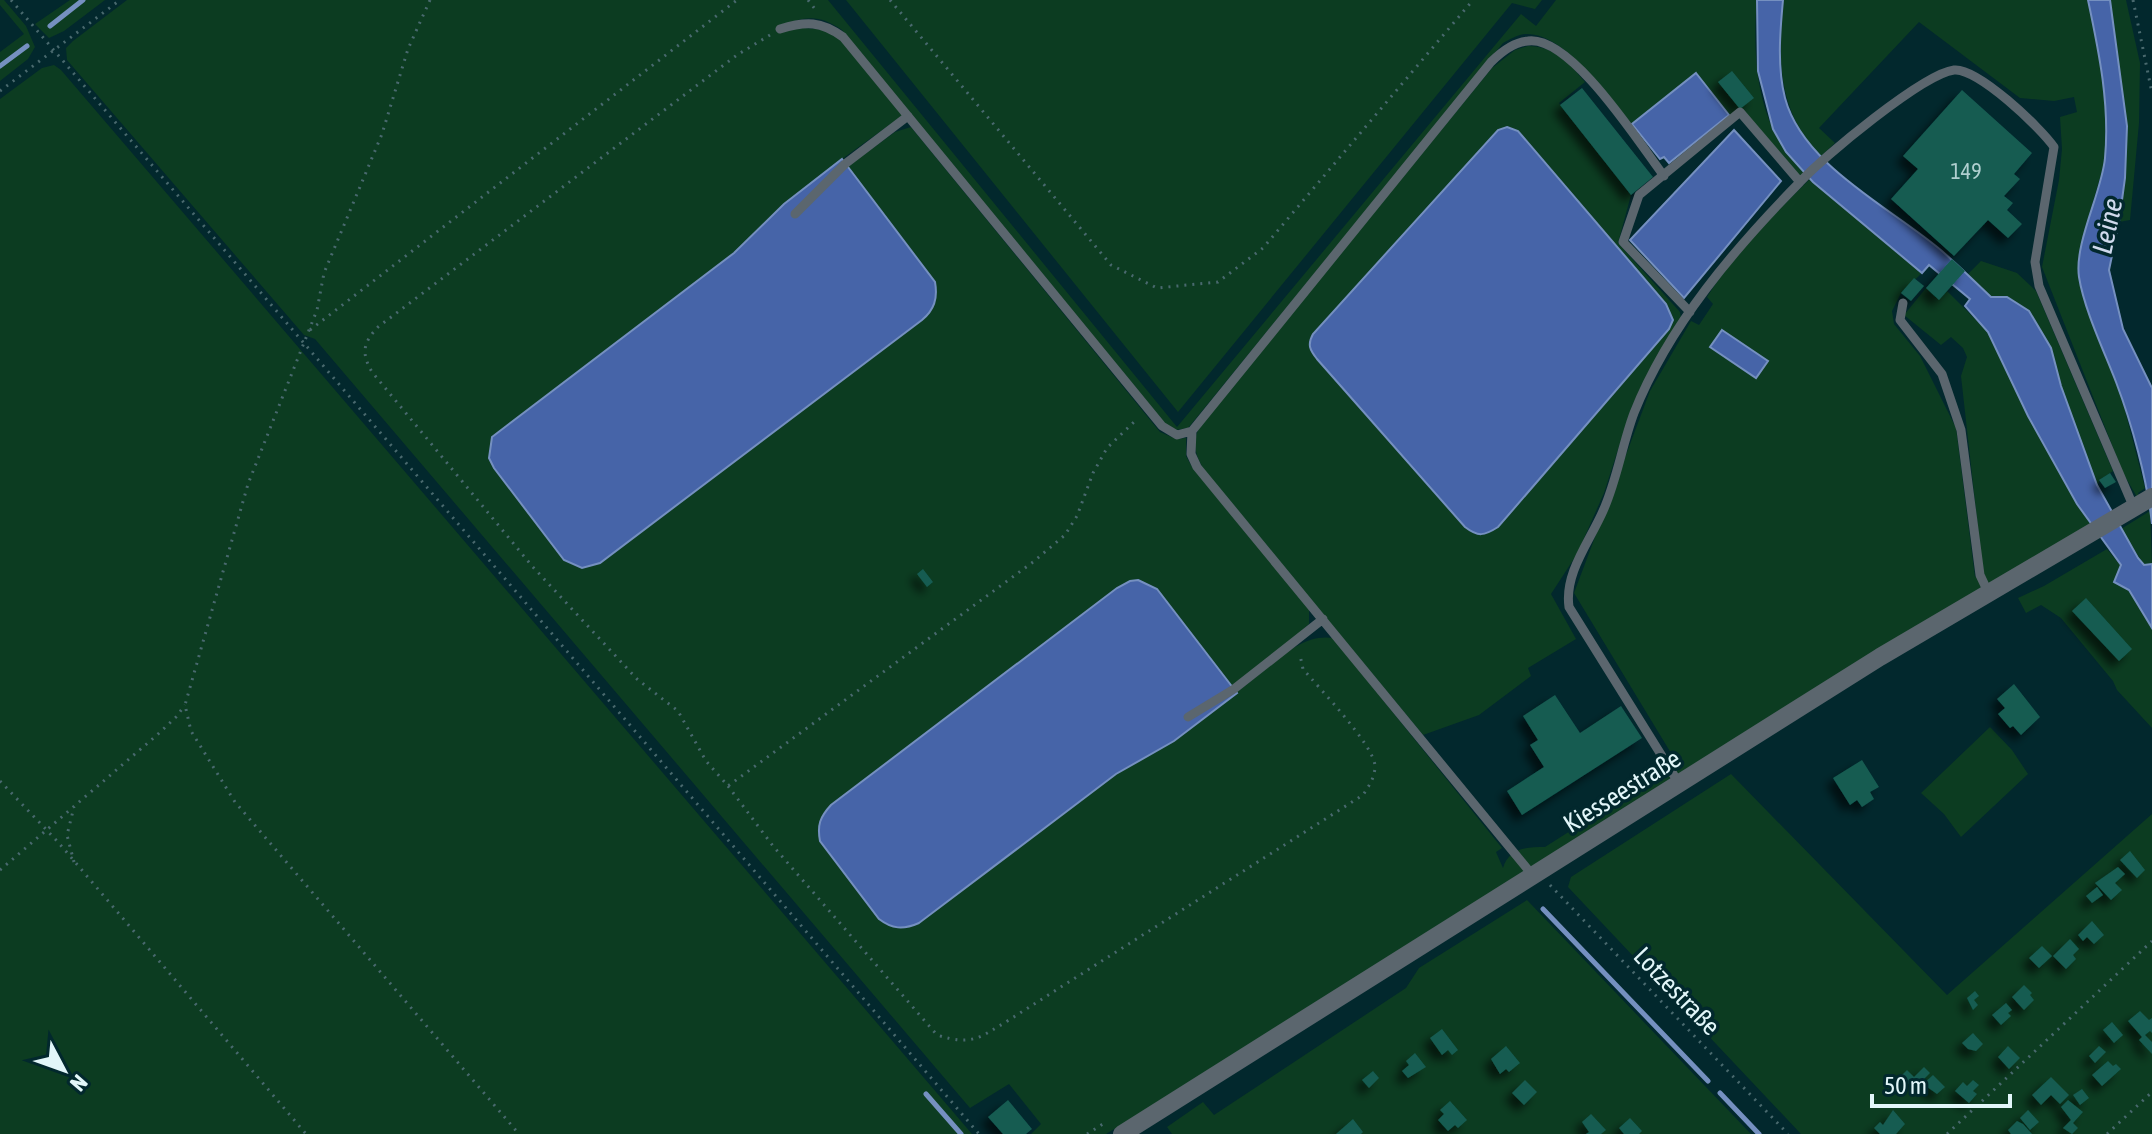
<svg xmlns="http://www.w3.org/2000/svg" width="2152" height="1134" font-family="'Asap Condensed',sans-serif">
<defs>
<filter id="shadow"><feDropShadow dx="-7" dy="7" stdDeviation="4" flood-color="#0009"/></filter>
</defs>
<rect width="100%" height="100%" fill="#02282d"/>
<!-- green -->
<path fill="#0c3c21" d="M0,0H4L26,26L35,47L28,59L0,81V52L24,34L0,5Z
M70,0H105L64,31L49,38L35,24Z
M127,0H828L1177,427L1521,14L1536,26L1556,0H1757C1753,42 1755,93 1774,131C1782,146 1793,159 1804,172L1800,176L1740,109L1729,115L1696,74L1632,124C1608,97 1566,34 1527,34C1518,34 1511,39 1503,43L1188,428L1175,430L1165,424L842,30C819,14 806,16 780,26L828,30L839,37L903,115L842,159L847,167L895,132L911,127L1160,432L1176,439L1186,438V456L1192,467L1309,607V624L1236,692C1265,674 1296,632 1333,638L1502,848L1496,852L1503,868C1509,848 1526,847 1545,847L1677,763L1574,593L1650,391L1691,321L1699,325L1713,304L1707,297C1734,254 1773,215 1810,179L1922,273L1901,293L1892,311L1894,324L1920,356L1956,428L1975,577L1983,573L1961,376L1967,357L1963,348L1951,337L1941,345L1904,315L1926,288L1939,299L1947,291L1988,332L2028,416L2090,524L1508,888L1106,1134H1031L1041,1124L1009,1084L970,1108L315,339L304,335L67,60L66,48L73,41Z
M846,0H1542L1535,9L1512,3L1178,412Z
M1783,0H2088L2098,46L2106,108L2105,161L2090,212L2079,276L2121,395L2145,488L2138,493L2139,496L2137,497L2123,473L2042,267L2059,180L2062,149L2060,117L2077,112L2074,97L2054,101L2020,98L1919,22L1819,128L1835,143L1821,156C1778,114 1777,57 1783,0Z
M2110,0H2126L2140,63L2139,123L2130,220L2119,222L2125,178L2127,126Z
M1528,46C1554,46 1569,63 1585,82L1559,103L1631,195L1618,243L1680,312L1681,319L1649,371L1631,409L1604,493L1577,554L1551,594L1576,639L1528,668L1531,676L1479,715L1423,735L1207,474C1195,457 1190,441 1202,423L1492,68L1515,50Z
M54,65L61,70L972,1134H0V99L42,68Z
M1981,261L2017,273L2036,291L2113,471L2100,480L2097,485L2061,386L2051,348L2029,311L2007,297L1992,298L1967,275Z
M2150,511L2152,564L2148,567L2144,565L2121,529Z
M2107,549L2121,566L2114,582L2129,590L2152,628V728L2117,690L2113,681L2061,618L2041,605L2026,613L2018,598L2044,586Z
M1990,727L2012,750L2028,774L1961,837L1944,814L1921,793Z
M1731,774L1947,995L2152,814V1134H1801L1568,887L1571,877Z
M1527,900L1751,1134H1172L1167,1127L1203,1102L1214,1115L1406,988L1419,968Z"/>
<!-- water -->
<path fill="#4664a8" stroke="#7590c0" stroke-width="2" d="M1757,0H1783C1780,32 1777,67 1785,98C1803,166 1892,208 1942,251C1959,266 1975,282 1991,297H2007L2029,311L2051,348L2061,386L2097,485L2138,558L2144,565L2152,564V628L2129,590L2114,582L2121,565L2077,504L2028,416L1988,332L1965,306L1970,299L1929,265L1922,273L1813,182L1786,152L1773,129L1758,71Z
M2088,0H2110L2127,126L2125,178L2119,222L2109,270L2123,329L2152,388V524C2147,479 2132,424 2116,382C2104,351 2084,309 2079,277C2074,243 2102,192 2105,158C2110,105 2099,52 2088,0Z
M1696,73L1729,115L1669,163L1664,157L1660,159L1632,124Z
M1507,127L1518,131L1666,304L1673,320L1669,329L1498,527C1484,536 1478,537 1465,527L1317,359C1310,350 1307,345 1313,334L1498,130Z
M1734,130L1781,181L1684,298L1630,240Z
M842,159L935,282C938,299 934,310 922,320L600,563L582,568L564,560L494,468L489,458L492,437L734,253L784,204Z
M1722,330L1768,361L1756,378L1710,347Z
M1138,580L1157,589L1237,693L1174,741L1116,774L919,923C903,930 892,929 879,919L820,841C817,825 820,817 831,805L1117,588L1130,581Z"/>
<g fill="none" stroke-linecap="round" stroke-linejoin="round">
<!-- stream -->
<path stroke="#7590c0" stroke-width="5" d="M50,26L83,0
M0,66L27,46
M1543,909L1708,1081
M1720,1093L1759,1134
M926,1094L961,1134"/>
</g>
<!-- building -->
<path fill="#155b51" filter="url(#shadow)" d="M1732,71L1754,98L1740,109L1718,82Z
M1582,88L1653,177L1631,195L1560,105Z
M1962,90L2032,153L2014,174L2020,179L2004,196L2013,203L2007,210L2022,224L2008,238L1988,220L1954,256L1891,199L1918,169L1903,156Z
M1952,259L1965,271L1939,300L1926,288Z
M1914,278L1924,286L1911,301L1901,293Z
M2110,473L2116,482L2105,488L2099,480Z
M923,569L933,582L927,587L917,574Z
M2086,598L2132,649L2119,661L2072,611Z
M2014,684L2040,717L2021,735L2013,726L2010,728L1998,714L2005,708L1997,699Z
M1555,695L1580,733L1621,706L1642,738L1522,815L1507,791L1544,767L1530,745L1538,740L1523,716Z
M1862,760L1879,787L1870,792L1874,799L1862,807L1857,800L1850,805L1833,778Z
M2130,851L2145,870L2137,878L2120,860Z
M2118,867L2125,874L2115,883L2122,890L2111,900L2095,883Z
M2097,887L2103,895L2092,903L2086,896Z
M2092,921L2104,935L2094,944L2087,937L2083,941L2078,935Z
M2070,939L2079,949L2073,955L2076,959L2066,969L2053,956Z
M2042,946L2052,956L2039,968L2029,958Z
M2024,985L2032,993L2030,995L2034,1000L2024,1010L2012,997Z
M1975,991L1979,996L1974,1000L1978,1005L1973,1010L1967,998Z
M2006,1003L2012,1010L2008,1013L2011,1016L2001,1025L1992,1015Z
M2140,1011L2149,1020L2152,1018V1033L2150,1031L2145,1035L2152,1042V1054L2139,1040L2142,1037L2128,1021Z
M2112,1022L2123,1035L2114,1043L2103,1030Z
M1442,1029L1458,1050L1452,1055L1448,1050L1442,1055L1430,1038Z
M1973,1033L1983,1044L1976,1051L1968,1049L1962,1043Z
M1506,1046L1520,1063L1509,1072L1506,1069L1500,1074L1491,1059Z
M2008,1046L2020,1058L2009,1069L1998,1057Z
M2099,1046L2106,1052L2095,1063L2089,1056Z
M1415,1053L1426,1067L1408,1078L1402,1071L1409,1065L1406,1061Z
M2108,1061L2113,1066L2116,1064L2121,1069L2102,1086L2092,1075Z
M1924,1067L1930,1073L1920,1083L1914,1077Z
M1907,1070L1915,1078L1909,1084L1901,1076Z
M1373,1071L1379,1078L1369,1088L1362,1080Z
M1933,1075L1945,1087L1937,1094L1923,1084Z
M2051,1077L2069,1095L2060,1104L2051,1095L2041,1105L2032,1095Z
M1525,1080L1537,1092L1524,1105L1512,1093Z
M1973,1080L1979,1085L1973,1091L1977,1094L1969,1103L1955,1091L1963,1082L1967,1086Z
M2082,1089L2089,1098L2080,1105L2073,1095Z
M1008,1100L1032,1129L1026,1134H1003L988,1117Z
M2068,1100L2083,1112L2073,1123L2078,1128L2072,1134L2063,1128L2071,1120L2061,1107Z
M1450,1101L1467,1120L1458,1128L1455,1125L1448,1131L1438,1120L1444,1114L1440,1110Z
M1893,1110L1905,1124L1896,1134H1880L1874,1128L1880,1122L1883,1125Z
M2028,1110L2039,1122L2030,1130L2020,1118Z
M1591,1114L1606,1130L1601,1134H1586L1589,1132L1582,1122Z
M1630,1118L1642,1131L1639,1134H1624L1619,1128Z
M1353,1119L1363,1132L1361,1134H1336Z
M2017,1121L2023,1124L2032,1134H2011L2008,1130Z"/>
<g fill="none" stroke-linecap="round" stroke-linejoin="round">
<!-- path -->
<path stroke="#49696e" stroke-width="3" stroke-dasharray="2 6" stroke-linecap="butt" d="M11,0L979,1134
M430,0L408,49L382,134L324,273L317,310L248,484L185,705L191,731L235,802L519,1134
M808,0L815,9
M890,0L1111,265L1157,288L1218,282L1263,248L1473,0
M2133,0L2152,93
M770,35L737,55L378,327C363,343 361,353 372,372L532,566L637,679L678,711L706,761L728,786L1033,562L1065,535L1077,516L1093,473L1107,448L1137,419
M0,91L120,0
M310,330L737,0
M0,781L58,842L306,1134
M728,786L773,846L937,1035C972,1046 979,1038 1009,1020L1363,795C1369,786 1375,777 1375,766C1374,745 1318,687 1303,669L1300,655
M74,862L67,835L74,807
M0,870L157,735L176,717L185,705
M1550,885L1788,1134
M1087,1134L1106,1122
M1947,1134L2152,941
M2107,1134L2152,1092"/>
<!-- lane -->
<path stroke="#5b666e" stroke-width="9" d="M780,29C806,21 821,21 843,37L1162,426L1177,435L1192,431
M1800,182C1823,157 1923,74 1954,70C1977,67 2041,128 2054,147L2035,262L2039,286L2134,508
M795,214L845,164L908,116
M1903,303L1900,320L1942,374L1961,430L1980,575L1988,592
M1188,717L1234,689L1323,619
M1680,785L1569,607C1564,573 1590,541 1603,511C1617,480 1622,445 1634,413C1669,325 1735,248 1800,182L1740,112L1639,195L1623,242L1690,312
M1534,877L1197,467L1191,454L1192,431L1491,62C1501,52 1513,42 1528,41C1571,35 1639,143 1664,176"/>
<!-- street -->
<path stroke="#5b666e" stroke-width="18" d="M1122,1134L1880,657L2152,497"/>
</g>
<g text-anchor="middle" dominant-baseline="central" stroke-width="7" stroke-linejoin="round" paint-order="stroke">
<!-- number labels -->
<g font-size="22" fill="#afcfcf">
<text x="1966" y="171">149</text>
</g>
<!-- street labels -->
<g font-size="26" fill="#e2f6f9" stroke="#02282d">
<text transform="translate(1622 791) rotate(-32)">Kiesseestraße</text>
<text transform="translate(1677 991) rotate(46)">Lotzestraße</text>
</g>
<!-- water labels -->
<g font-size="28" font-style="italic" fill="#cfd9ec" stroke="#02282d">
<text transform="translate(2107 226) rotate(-78)">Leine</text>
</g>
</g>
<!-- north arrow -->
<g transform="translate(64 1070) rotate(131)" stroke="#02282d" stroke-width="6" paint-order="stroke">
<path d="M0-6L14 30L0 20L-14 30Z" fill="#e2f6f9"/>
<text y="-12" font-size="22" font-weight="bold" text-anchor="middle" fill="#e2f6f9">N</text>
</g>
<!-- scale -->
<path d="M1872 1094v12h138v-12" fill="none" stroke="#e2f6f9" stroke-width="4"/>
<text x="1884" y="1094" font-size="24" fill="#e2f6f9" stroke="#02282d" stroke-width="6" paint-order="stroke">50 m</text>
</svg>
